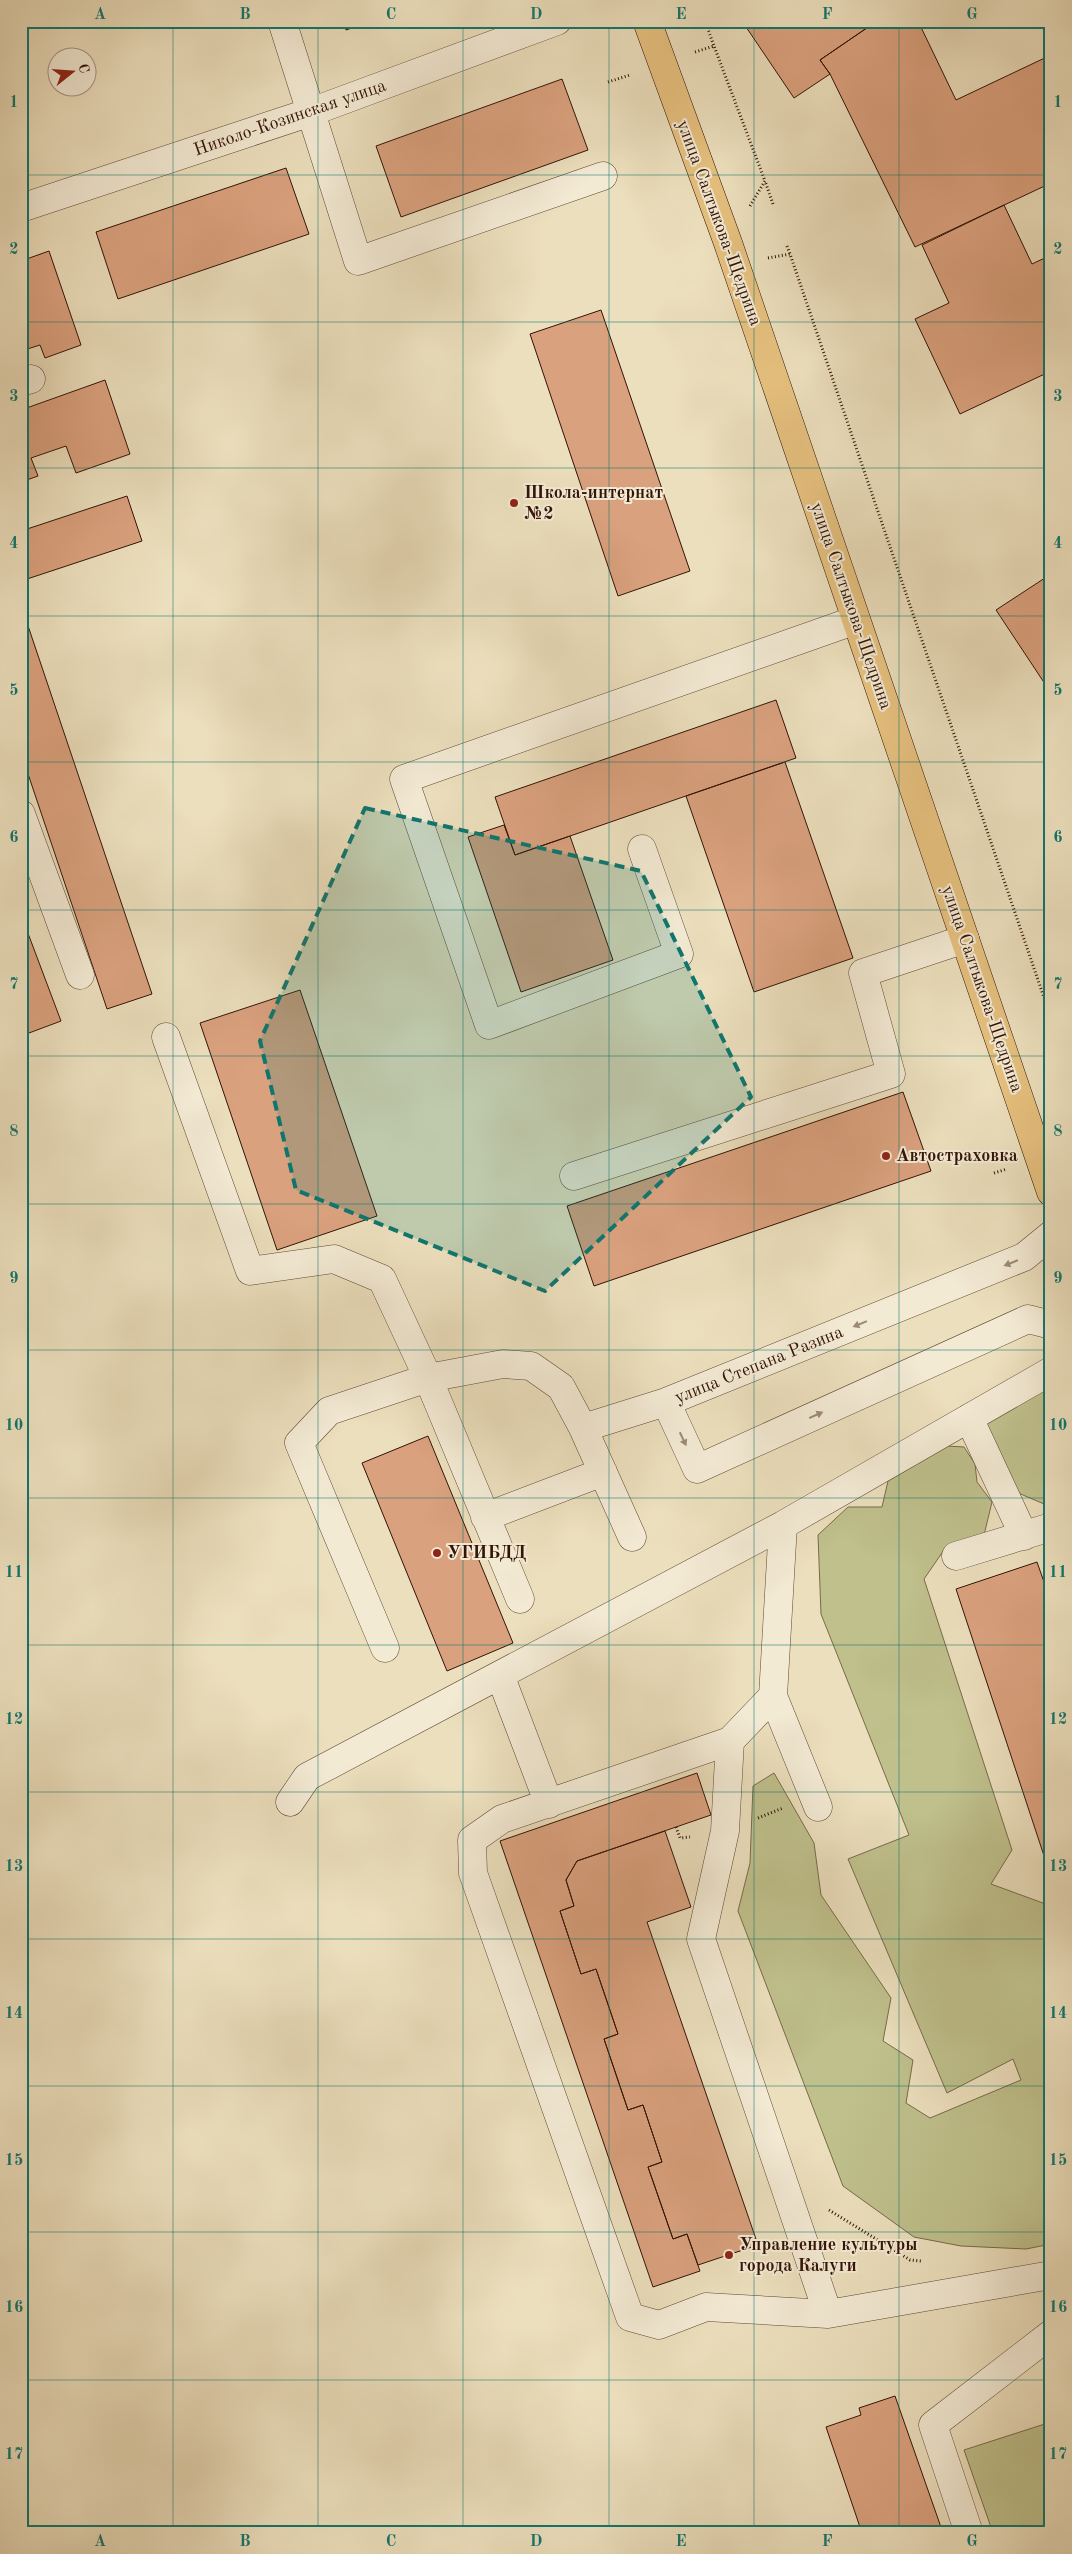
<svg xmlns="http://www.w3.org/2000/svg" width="1072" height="2554" font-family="'Old Standard TT',serif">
<rect width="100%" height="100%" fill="#ecdfbd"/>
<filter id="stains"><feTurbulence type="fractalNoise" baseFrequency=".004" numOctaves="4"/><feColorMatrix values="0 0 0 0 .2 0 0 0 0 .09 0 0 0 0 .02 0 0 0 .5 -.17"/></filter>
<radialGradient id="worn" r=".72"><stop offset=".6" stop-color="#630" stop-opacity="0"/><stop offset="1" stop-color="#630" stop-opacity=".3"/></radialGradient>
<!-- green -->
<path fill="#bfc08c" stroke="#786a49" d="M1051,1385V1507L1016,1492L986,1424Z
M947,1446L964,1447L975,1464L977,1482L992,1502L984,1535L944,1550L924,1579L1012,1850L991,1884L1051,1906V2244L1026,2249L961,2246L914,2237L843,2186L738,1911L750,1863L753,1786L774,1773L814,1843L821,1895L891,1998L883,2041L913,2060L906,2103L930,2118L1021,2080L1013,2059L947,2093L848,1859L909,1835L821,1614L818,1535L848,1507H882L888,1481Z
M1051,2422V2533H993L964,2450Z"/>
<!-- building -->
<path fill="#daa17e" stroke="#321306" d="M343,21H373L346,30Z
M742,21H877L820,60L830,74L794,98Z
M877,21H918L956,100L1051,55V183L915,247L830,74L820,60Z
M562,79L588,150L401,217L376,146Z
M286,168L309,234L118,299L96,232Z
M1004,205L1032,264L1051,255V371L960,414L915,319L949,303L922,245Z
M49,251L81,345L45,358L40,345L21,351V261Z
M601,310L690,571L618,596L530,334Z
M105,380L130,454L76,473L66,446L31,458L38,476L21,482V410Z
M127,496L142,541L21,581V531Z
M1051,574V693L996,610Z
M21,605L152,994L107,1009L21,753Z
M776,700L796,758L515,855L495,797Z
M785,762L853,958L754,992L686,796Z
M504,825L515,855L570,836L613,960L521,992L468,837Z
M26,928L61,1021L21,1036V929Z
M300,990L377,1216L277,1250L200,1023Z
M903,1092L931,1171L594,1286L567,1206Z
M428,1436L513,1643L447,1671L362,1463Z
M1037,1562L1051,1602V1877L956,1589Z
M697,1773L711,1815L577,1861L566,1880L574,1906L560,1911L581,1974L596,1969L618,2034L604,2039L628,2110L643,2105L662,2162L648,2167L673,2239L687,2234L700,2271L653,2287L500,1841Z
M665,1831L691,1907L647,1922L758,2245L698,2265L687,2234L673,2239L648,2167L662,2162L643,2105L628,2110L604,2039L618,2034L596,1969L581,1974L560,1911L574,1906L566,1880L577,1861Z
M895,2396L943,2533H862L826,2427L861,2415L859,2408Z"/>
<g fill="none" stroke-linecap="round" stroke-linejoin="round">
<!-- minor casing -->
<g stroke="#604634" stroke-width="29">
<path id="minor" d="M282,21L358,261L603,176
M21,208L311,112L557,21
M21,382L31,379
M21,814L80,975
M642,849L679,954L489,1025L404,779L856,620
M166,1037L250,1271L334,1259L382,1279L428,1378L520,1599
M574,1176L891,1074L863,973L965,939
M1051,1235L1024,1257L666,1402L697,1469L1028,1319L1051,1325
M969,1418L1024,1536
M583,1428L666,1402
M485,1517L603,1472
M783,1525L773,1696L730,1741L725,1831L701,1939L828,2314L1051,2275
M956,1556L1051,1527
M385,1648L299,1443L329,1411L428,1378L503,1364L531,1366L561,1387L583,1428L632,1537
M500,1675L549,1804
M773,1696L818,1807
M730,1741L502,1819L472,1840L473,1873L630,2317L659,2325L706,2307L828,2314
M290,1802L307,1777L783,1525L1051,1371
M969,2533L933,2425L1051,2334"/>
</g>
<!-- major casing -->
<g stroke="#321306" stroke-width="29">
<path id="major" d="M647,21L728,243L1051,1192"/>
</g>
<!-- path -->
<path stroke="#321306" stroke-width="3" stroke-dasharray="1 2.5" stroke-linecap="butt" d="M705,21L714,46
M695,52L714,46L765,181
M608,82L630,75
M750,206L765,181L773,204
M787,246L790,254
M768,258L790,254L1051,1018
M994,1173L1007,1169
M758,1818L783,1808
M676,1827L680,1838L690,1837
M829,2210L910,2260L921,2261"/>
<!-- minor -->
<use href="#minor" stroke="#f3ead4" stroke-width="28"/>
<!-- major -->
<use href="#major" stroke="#e6c07e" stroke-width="28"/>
</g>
<!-- one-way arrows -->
<defs><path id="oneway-solid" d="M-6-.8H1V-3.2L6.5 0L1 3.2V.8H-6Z" transform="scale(1.25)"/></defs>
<g fill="#9c8977">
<use href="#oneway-solid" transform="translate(1011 1263) rotate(158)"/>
<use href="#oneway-solid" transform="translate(860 1324) rotate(158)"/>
<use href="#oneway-solid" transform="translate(816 1415) rotate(-24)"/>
<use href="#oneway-solid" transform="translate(683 1439) rotate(65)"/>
</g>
<!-- marked area -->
<path fill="#0f766e" fill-opacity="0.2" stroke="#0f766e" stroke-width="4" stroke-dasharray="10 6" stroke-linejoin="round" d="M365,808L641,871L751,1097L545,1291L296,1190L260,1041Z"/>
<!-- grid -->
<path fill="none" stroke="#0f766e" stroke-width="1" stroke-opacity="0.55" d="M173,21V2533M318,21V2533M463,21V2533M609,21V2533M754,21V2533M899,21V2533M21,175H1051M21,322H1051M21,468H1051M21,616H1051M21,762H1051M21,910H1051M21,1056H1051M21,1204H1051M21,1350H1051M21,1498H1051M21,1645H1051M21,1792H1051M21,1939H1051M21,2086H1051M21,2232H1051M21,2380H1051"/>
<!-- markers -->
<g fill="#8f2418" stroke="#f3ead4" stroke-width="2">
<circle cx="514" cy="503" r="5"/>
<circle cx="886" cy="1156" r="5"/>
<circle cx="437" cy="1553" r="5"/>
<circle cx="729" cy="2255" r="5"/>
</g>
<g text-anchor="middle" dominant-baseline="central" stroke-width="4" stroke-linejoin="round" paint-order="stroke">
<!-- street labels -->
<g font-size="18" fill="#321306" stroke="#f3ead4">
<text transform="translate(290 118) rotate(-19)">Николо-Козинская улица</text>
<text transform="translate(719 223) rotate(70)">улица Салтыкова-Щедрина</text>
<text transform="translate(851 606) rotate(71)">улица Салтыкова-Щедрина</text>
<text transform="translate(982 989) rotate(71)">улица Салтыкова-Щедрина</text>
<text transform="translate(759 1365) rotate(-22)">улица Степана Разина</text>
</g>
<!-- poi labels -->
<g font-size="18" font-weight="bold" fill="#321306" stroke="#f3ead4" text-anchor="start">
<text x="524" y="493">Школа-интернат<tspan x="524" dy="21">№2</tspan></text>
<text x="896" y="1156">Автостраховка</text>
<text x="447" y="1553">УГИБДД</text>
<text x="739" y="2245">Управление культуры<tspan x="739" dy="21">города Калуги</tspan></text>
</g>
</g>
<!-- margin -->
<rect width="1072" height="2554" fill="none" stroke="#ecdfbd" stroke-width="55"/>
<!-- north arrow -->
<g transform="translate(72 72) rotate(73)"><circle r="24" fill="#f3ead4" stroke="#a69482"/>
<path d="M0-4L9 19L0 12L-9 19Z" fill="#8f2418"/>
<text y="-8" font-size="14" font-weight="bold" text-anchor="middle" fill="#321306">С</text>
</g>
<rect x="28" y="28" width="1016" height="2498" fill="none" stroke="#0f766e" stroke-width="2"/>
<g font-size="16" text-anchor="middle" font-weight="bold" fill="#0f766e">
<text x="100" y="19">A</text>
<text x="245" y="19">B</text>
<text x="391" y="19">C</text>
<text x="536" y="19">D</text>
<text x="681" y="19">E</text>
<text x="827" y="19">F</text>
<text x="972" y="19">G</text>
<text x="14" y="107">1</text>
<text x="1058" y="107">1</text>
<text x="14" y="254">2</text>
<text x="1058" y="254">2</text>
<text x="14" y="401">3</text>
<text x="1058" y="401">3</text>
<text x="14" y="548">4</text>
<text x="1058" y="548">4</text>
<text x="14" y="695">5</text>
<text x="1058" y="695">5</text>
<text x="14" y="842">6</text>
<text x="1058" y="842">6</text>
<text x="14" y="989">7</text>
<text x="1058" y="989">7</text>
<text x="14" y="1136">8</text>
<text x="1058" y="1136">8</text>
<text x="14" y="1283">9</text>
<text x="1058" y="1283">9</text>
<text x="14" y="1430">10</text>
<text x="1058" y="1430">10</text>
<text x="14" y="1577">11</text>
<text x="1058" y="1577">11</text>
<text x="14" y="1724">12</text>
<text x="1058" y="1724">12</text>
<text x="14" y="1871">13</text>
<text x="1058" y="1871">13</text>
<text x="14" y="2018">14</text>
<text x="1058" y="2018">14</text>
<text x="14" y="2165">15</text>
<text x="1058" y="2165">15</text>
<text x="14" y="2312">16</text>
<text x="1058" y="2312">16</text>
<text x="14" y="2459">17</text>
<text x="1058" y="2459">17</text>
<text x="100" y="2546">A</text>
<text x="245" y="2546">B</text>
<text x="391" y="2546">C</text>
<text x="536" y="2546">D</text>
<text x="681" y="2546">E</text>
<text x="827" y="2546">F</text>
<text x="972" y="2546">G</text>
</g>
<rect width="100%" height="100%" filter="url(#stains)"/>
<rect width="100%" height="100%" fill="url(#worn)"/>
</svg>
